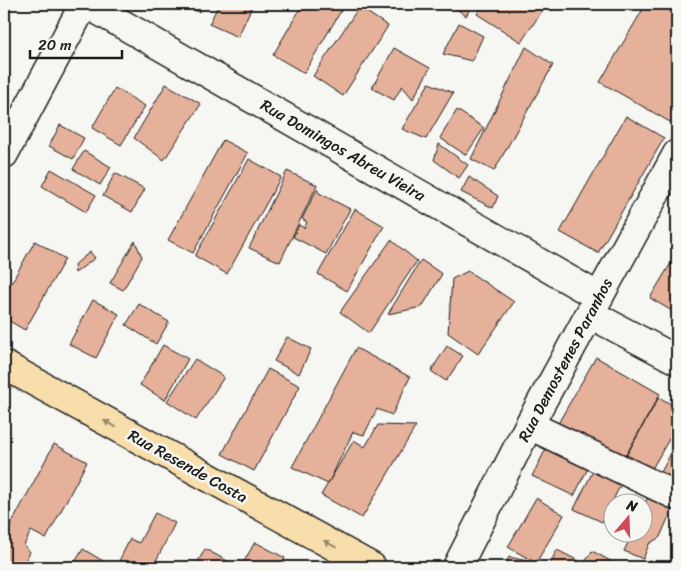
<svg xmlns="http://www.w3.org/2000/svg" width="681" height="571" font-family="Sriracha,sans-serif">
<rect width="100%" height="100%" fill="#f6f6f2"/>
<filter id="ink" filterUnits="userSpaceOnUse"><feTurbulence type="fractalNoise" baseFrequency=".02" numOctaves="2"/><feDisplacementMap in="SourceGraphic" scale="10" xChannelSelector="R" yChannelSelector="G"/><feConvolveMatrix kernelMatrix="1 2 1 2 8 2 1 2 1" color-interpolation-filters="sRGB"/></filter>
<g filter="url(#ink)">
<!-- building -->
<path fill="#e6b19a" stroke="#1c1c1c" d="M177,4H202L199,12Z
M219,4H253L238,37L209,24Z
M303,4H345L304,73L273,55Z
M450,4H473L466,16Z
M483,4H547L521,42L477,14Z
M646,4H677V110L670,122L600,82Z
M359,7L388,26L343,96L313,76Z
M459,23L483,36L472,61L443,54Z
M526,47L553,65L494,171L471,159Z
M394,48L430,68L413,99L402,86L394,100L372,88Z
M429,83L453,93L426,139L402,129Z
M166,84L201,104L164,160L134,138Z
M115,88L145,106L121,145L92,128Z
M457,110L484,128L466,155L440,138Z
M626,116L664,138L598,253L560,232Z
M60,125L84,138L73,159L49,146Z
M223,140L248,153L193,253L168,240Z
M439,144L468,165L459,178L434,160Z
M84,151L111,167L100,185L73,169Z
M249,159L281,177L227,274L195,256Z
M51,169L96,195L86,212L42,186Z
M287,171L317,185L280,262L249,248Z
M115,173L145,189L132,212L103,196Z
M469,177L498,196L493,208L461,192Z
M317,189L319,193L350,209L326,254L293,237L299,225L304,228L307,222L302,219Z
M355,209L384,226L347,291L318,274Z
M391,240L417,261L369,333L340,312Z
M35,241L65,259L25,330L4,318V296Z
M135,241L142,257L123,290L110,283Z
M90,252L95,258L75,273L74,265Z
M677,253V314L650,298Z
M421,260L442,274L422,307L388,314Z
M468,271L514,302L478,354L448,333L452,279Z
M93,300L119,314L96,358L69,344Z
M139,304L169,322L156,344L126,325Z
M287,337L311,349L299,374L274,361Z
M163,345L188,359L165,400L140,385Z
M447,346L463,356L446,381L431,371Z
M356,348L410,377L392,415L377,409L364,435L353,432L328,484L292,467Z
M596,357L660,394L621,464L556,427Z
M195,359L224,377L196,420L167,401Z
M268,369L300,386L254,471L222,454Z
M659,397L677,408V425L649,474L624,460Z
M378,425L416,426L362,518L321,495L354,440L365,447Z
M677,442V488L658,478Z
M54,444L87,462L46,539L31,531L24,545L30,552L22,567H4V538Z
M548,445L589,466L574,496L532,476Z
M594,469L622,482L602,522L574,509Z
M648,496L673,507L660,537L649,544L643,559L624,551L632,534H644V507Z
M536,498L564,515L536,563L508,547Z
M155,513L175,523L153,567H132L119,561L130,539L139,543Z
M255,542L285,558L280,567H241Z
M83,549L113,567H72Z
M205,549L235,565L233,567H195Z
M557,550L579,561L576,567H548Z
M592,551L618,565L617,567H582Z
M509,557L536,563L534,567H504Z"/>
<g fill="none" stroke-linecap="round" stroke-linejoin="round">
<!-- minor casing -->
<g stroke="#1c1c1c" stroke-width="31">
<path id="minor" d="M87,4L599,297
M4,154L84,4
M590,314L677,360
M529,425L677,496
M457,567L529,425L677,154"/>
</g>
<!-- major casing -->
<g stroke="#1c1c1c" stroke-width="31">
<path id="major" d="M4,365L372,567"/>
</g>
<!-- minor -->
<use href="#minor" stroke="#f6f6f2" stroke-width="28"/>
<!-- major -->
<use href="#major" stroke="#f8deab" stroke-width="28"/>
</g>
<!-- one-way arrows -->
<defs><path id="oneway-solid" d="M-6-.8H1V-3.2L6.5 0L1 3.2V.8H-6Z" transform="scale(1.25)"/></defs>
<g fill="#95876b">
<use href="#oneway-solid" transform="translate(110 424) rotate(-151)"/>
<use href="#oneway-solid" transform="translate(330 544) rotate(-151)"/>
</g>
</g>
<g text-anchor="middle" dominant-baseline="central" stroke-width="5" stroke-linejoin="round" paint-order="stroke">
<!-- street labels -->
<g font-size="16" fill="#1c1c1c" stroke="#f6f6f2">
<text transform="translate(343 150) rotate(30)">Rua Domingos Abreu Vieira</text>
<text transform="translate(565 360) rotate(-62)">Rua Demostenes Paranhos</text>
<text transform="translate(188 466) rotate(29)">Rua Resende Costa</text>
</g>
</g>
<!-- margin -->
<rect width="681" height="571" fill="none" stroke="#f6f6f2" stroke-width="20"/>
<rect x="10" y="10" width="661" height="551" fill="none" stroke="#1c1c1c" stroke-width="2" filter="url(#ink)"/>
<!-- north arrow -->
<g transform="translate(628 518) rotate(19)"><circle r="24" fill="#f6f6f2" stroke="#9f9f9c"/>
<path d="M0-4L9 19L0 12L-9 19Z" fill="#d1495b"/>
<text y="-8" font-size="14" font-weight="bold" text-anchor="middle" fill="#1c1c1c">N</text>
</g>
<!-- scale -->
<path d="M30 50v8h92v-8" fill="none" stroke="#1c1c1c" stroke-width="2.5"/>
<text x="38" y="50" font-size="15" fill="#1c1c1c" stroke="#f6f6f2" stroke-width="4" paint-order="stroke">20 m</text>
</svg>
